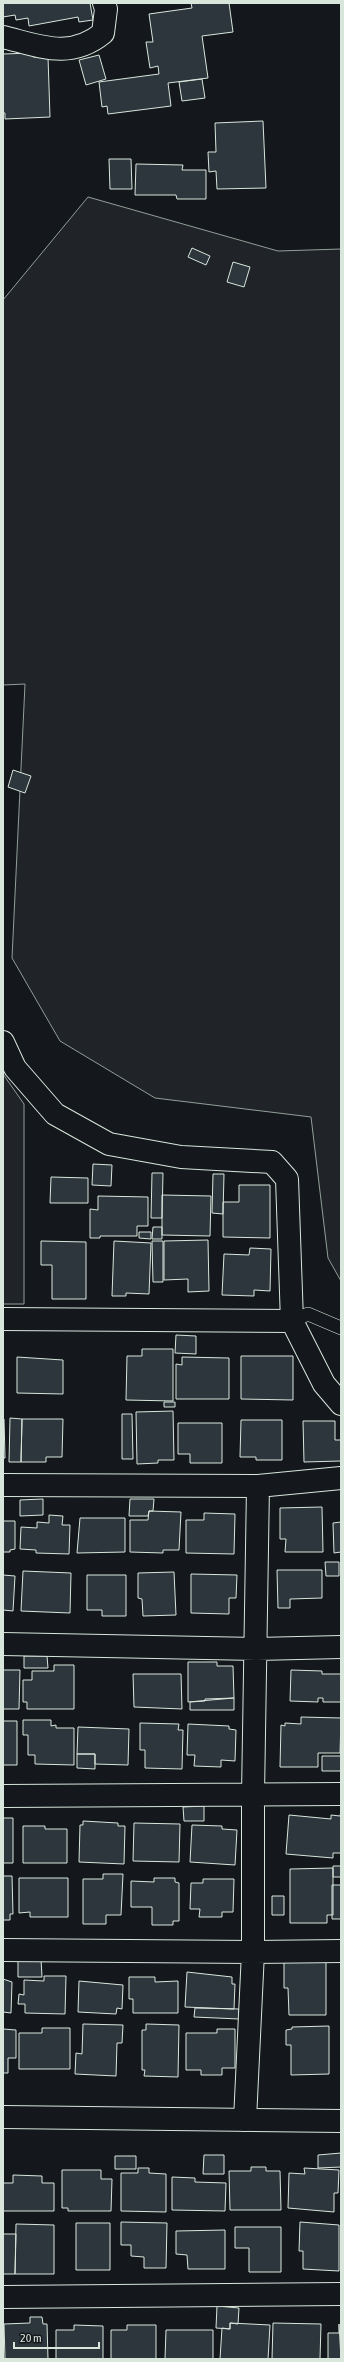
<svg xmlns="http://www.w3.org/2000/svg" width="344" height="2362" font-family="'Asap Condensed',sans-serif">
<rect width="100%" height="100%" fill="#14181c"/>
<!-- green -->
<path fill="#202428" stroke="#939e99" d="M88,197L278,251L341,249V1281L328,1258L311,1117L155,1098L60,1041L12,958L25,684L3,685V300Z
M3,1074L24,1104V1304H3Z"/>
<!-- building -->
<path fill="#2c363c" stroke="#d8e6dc" d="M3,3H90L93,20L79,22L78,17L29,26L28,18L16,20L15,15L3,17Z
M191,3H229L233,32L202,36L208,78L168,83L171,106L108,114L107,106L102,107L99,82L159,74L158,66L150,68L146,42H153L149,14L192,8Z
M32,53L33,57H48L50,117L5,119V113H3V54Z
M99,55L106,79L86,85L79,60Z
M202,79L205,98L182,101L179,82Z
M263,121L266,188L217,189L216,171L209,172L208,152H216L215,123Z
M109,159H131L132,189H110Z
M136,164L183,165L182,170H206V199H177L176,195H135Z
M192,248L210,256L206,265L188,257Z
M233,262L250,267L244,287L227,282Z
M13,770L31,776L25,793L8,787Z
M93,1164L112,1165L111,1186L92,1185Z
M152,1173H163L162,1218H151Z
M213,1174H224L223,1214L212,1213Z
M51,1177L88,1178V1203H50Z
M239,1185H270V1238L223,1237V1202H239Z
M162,1195L211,1196L210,1236L162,1235Z
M98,1196L148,1197V1226H137V1236H100V1238H90V1209L98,1210Z
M153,1227H162V1239H152Z
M139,1232H151V1239L139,1238Z
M208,1240L209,1291L188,1292V1279L164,1280V1241Z
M41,1241L86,1242V1299H52V1265H41Z
M114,1241L151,1243L149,1294L126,1293V1296H112Z
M152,1241H163V1282H153Z
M250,1248L271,1249L270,1291L254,1290V1296L222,1295L224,1254L249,1255Z
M176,1335L196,1336V1354L175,1353Z
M142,1349H173V1401L126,1400L127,1356H142Z
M241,1356H293V1400L241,1399Z
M17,1357L63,1360V1394L17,1393Z
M182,1357L229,1358V1399H176V1364L182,1365Z
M164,1402H175V1407H164Z
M173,1411L174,1460H158V1463L137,1464L136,1412Z
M122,1414H132L133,1459H122Z
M10,1418L22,1419L21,1462H9Z
M4,1419L5,1458H3V1419Z
M22,1419H63L62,1457H46V1462H21Z
M241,1420H282V1460H256V1457H240Z
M303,1421H335V1440H341V1461L304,1462Z
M178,1423H222V1463H190V1454H178Z
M43,1499V1515L20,1516V1500Z
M130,1499H154L153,1511H149L148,1516H129Z
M322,1507L323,1552H285L286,1539H280V1508Z
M149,1511L181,1512L179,1550H163V1553L130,1552V1520H148Z
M204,1513L235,1514L234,1554L186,1553V1520H204Z
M49,1515L63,1516L62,1525H70L69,1554L36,1553V1550L20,1549L21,1527L37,1528V1522L49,1523Z
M80,1518H125V1552L77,1553Z
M3,1521H15V1549L10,1550V1552H3Z
M341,1522V1552L334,1553L333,1523Z
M325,1562H339V1576H326Z
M277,1570H322V1598L290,1599V1608H278Z
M23,1571L71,1573L70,1613L21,1611Z
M174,1572L176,1615L143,1616L142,1599L138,1598V1573Z
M191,1574L237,1575L236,1598H229V1614L191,1613Z
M3,1575L15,1576L13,1611L3,1610Z
M87,1575H126V1616H102V1610H87Z
M24,1656H47L48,1668H24Z
M188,1662H217V1666H233L234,1698L188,1702Z
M54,1665H74V1709H27V1702H23V1680H32V1671H54Z
M3,1670H20L19,1709H3Z
M291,1670L322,1671V1674H341V1702H323V1698H318V1702L290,1701Z
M133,1674H181L182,1709L134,1707Z
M234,1698V1710H190V1702L205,1701V1699Z
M301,1717L341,1718L340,1753H318V1767H280L281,1725L285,1726V1723L301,1724Z
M23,1720H51V1726L56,1725V1728H74V1765L35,1764V1755H28V1735H23Z
M3,1721H17V1765H3Z
M140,1723L179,1724L178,1730H183L182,1769L145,1768V1750H140Z
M188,1724L229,1726V1729L236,1730L235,1761L221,1760V1767L194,1766L195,1755H187Z
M78,1727L129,1729L128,1765L95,1764V1754H77Z
M77,1754H95V1769L77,1768Z
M322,1756H341V1771H322Z
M204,1806V1821H184L183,1807Z
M341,1811V1853H333V1858L286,1854L289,1815L331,1819V1815L340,1816Z
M3,1818H13V1863H3Z
M83,1821L118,1823V1826H125L124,1864L79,1862L80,1825H83Z
M134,1823L180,1824L179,1862L133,1861Z
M192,1825L222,1826V1829L237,1830L235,1865L190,1862Z
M23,1826H45V1829H67V1863H23Z
M333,1866H341V1877H333Z
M333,1868V1915H327V1923H290V1869Z
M103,1874H123L121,1915H106V1924H83V1879H103Z
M3,1876H12L13,1914H10V1920H3Z
M19,1878H68V1917H30V1912L19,1913Z
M154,1878H175V1882L179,1883V1921H173V1925H152V1907H131V1881L154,1882Z
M203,1879H234L233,1912H222V1917H199L200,1909H190L191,1883H203Z
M332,1885H341V1919H332Z
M272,1896H284V1915H272Z
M18,1959H41L42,1977H18Z
M284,1959H326V2015H289L288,1988H284Z
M187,1972L232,1977V1984H235L234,2009L185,2007Z
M44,1976H66L65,2014L25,2013V2004H18L19,1994L24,1995V1980L44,1981Z
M129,1977H155V1982L178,1981V2013H133V1999H129Z
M3,1979L12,1982L11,2013L3,2012Z
M79,1981L123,1985L122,2009L117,2008L116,2014L78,2012Z
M195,2008L239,2009V2019L194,2017Z
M83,2024L123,2025L122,2043H117L116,2076L75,2074L76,2053L82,2054Z
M146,2024L179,2025L178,2077L144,2076L145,2070H142V2030H146Z
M329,2026V2074L291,2075V2045H286V2030L292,2029V2027Z
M42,2028H70V2069H19V2033H42Z
M3,2029L16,2030V2058H8V2073H3Z
M217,2029H235V2068H222V2075H201V2070H186V2033H217Z
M341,2153V2167L318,2168V2155Z
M204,2155H224V2174H203Z
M115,2156H136V2169H115Z
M251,2167H266V2171H280L281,2210H230L229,2171H251Z
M138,2168H149V2173L166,2174V2212L121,2211V2173H138Z
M304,2168L339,2170L338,2193H334V2212L288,2208L289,2173L305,2174Z
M62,2170H101V2179H112L111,2211H68V2208H62Z
M13,2175L42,2176V2183H54V2211H3V2183H13Z
M172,2177L195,2178V2182L226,2183L225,2211L172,2210Z
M121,2222L167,2223L166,2268H144V2257L131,2256V2245H121Z
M300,2222L339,2225V2271L303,2269V2251H299Z
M76,2223H110V2270H76Z
M16,2224L54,2225V2274H15Z
M235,2227H281V2272H249V2248H235Z
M225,2230V2269H188L187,2255L176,2254V2231Z
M3,2234H16L15,2274H3Z
M217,2306L239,2308L238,2324L230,2323V2329L216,2328Z
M30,2317H42L43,2324H47L48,2359H5L4,2324L30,2323Z
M230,2323L270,2325L268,2359H220L222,2328L230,2329Z
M273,2323L321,2324L320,2359H272Z
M339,2324L341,2359H328V2333H339Z
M74,2325L103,2326V2359H56V2330H74Z
M127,2325H156V2359H111V2330H127Z
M166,2330H213V2359H165Z"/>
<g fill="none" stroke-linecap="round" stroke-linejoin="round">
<!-- service casing -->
<g stroke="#d8e6dc" stroke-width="14">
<path id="service" d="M292,1321L308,1314L341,1328"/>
</g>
<!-- minor casing -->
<g stroke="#d8e6dc" stroke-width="24">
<path id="minor" d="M3,37C40,46 70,60 103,33L106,9L104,3
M3,1042L15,1068L55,1114L109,1144L181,1157L272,1162L287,1179L292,1321L324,1384L341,1404
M3,1319L292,1321
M3,1485L258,1486L341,1478
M3,1644L257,1649L341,1647
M3,1796L341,1794
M3,1950L253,1952L341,1951
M245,2120L253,1952V1795L258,1486
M3,2297L341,2294"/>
</g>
<!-- tertiary casing -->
<g stroke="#d8e6dc" stroke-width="24">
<path id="tertiary" d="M3,2117L341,2121"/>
</g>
<!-- service -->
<use href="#service" stroke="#14181c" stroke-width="13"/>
<!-- minor -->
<use href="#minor" stroke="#14181c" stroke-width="22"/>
<!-- tertiary -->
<use href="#tertiary" stroke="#14181c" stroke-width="22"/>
</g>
<!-- border -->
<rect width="344" height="2362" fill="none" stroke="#d8e6dc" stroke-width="8"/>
<!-- scale -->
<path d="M14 2342v6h85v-6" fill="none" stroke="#d8e6dc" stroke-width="2"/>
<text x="20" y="2342" font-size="12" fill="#d8e6dc" stroke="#14181c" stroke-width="3" paint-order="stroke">20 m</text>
</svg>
